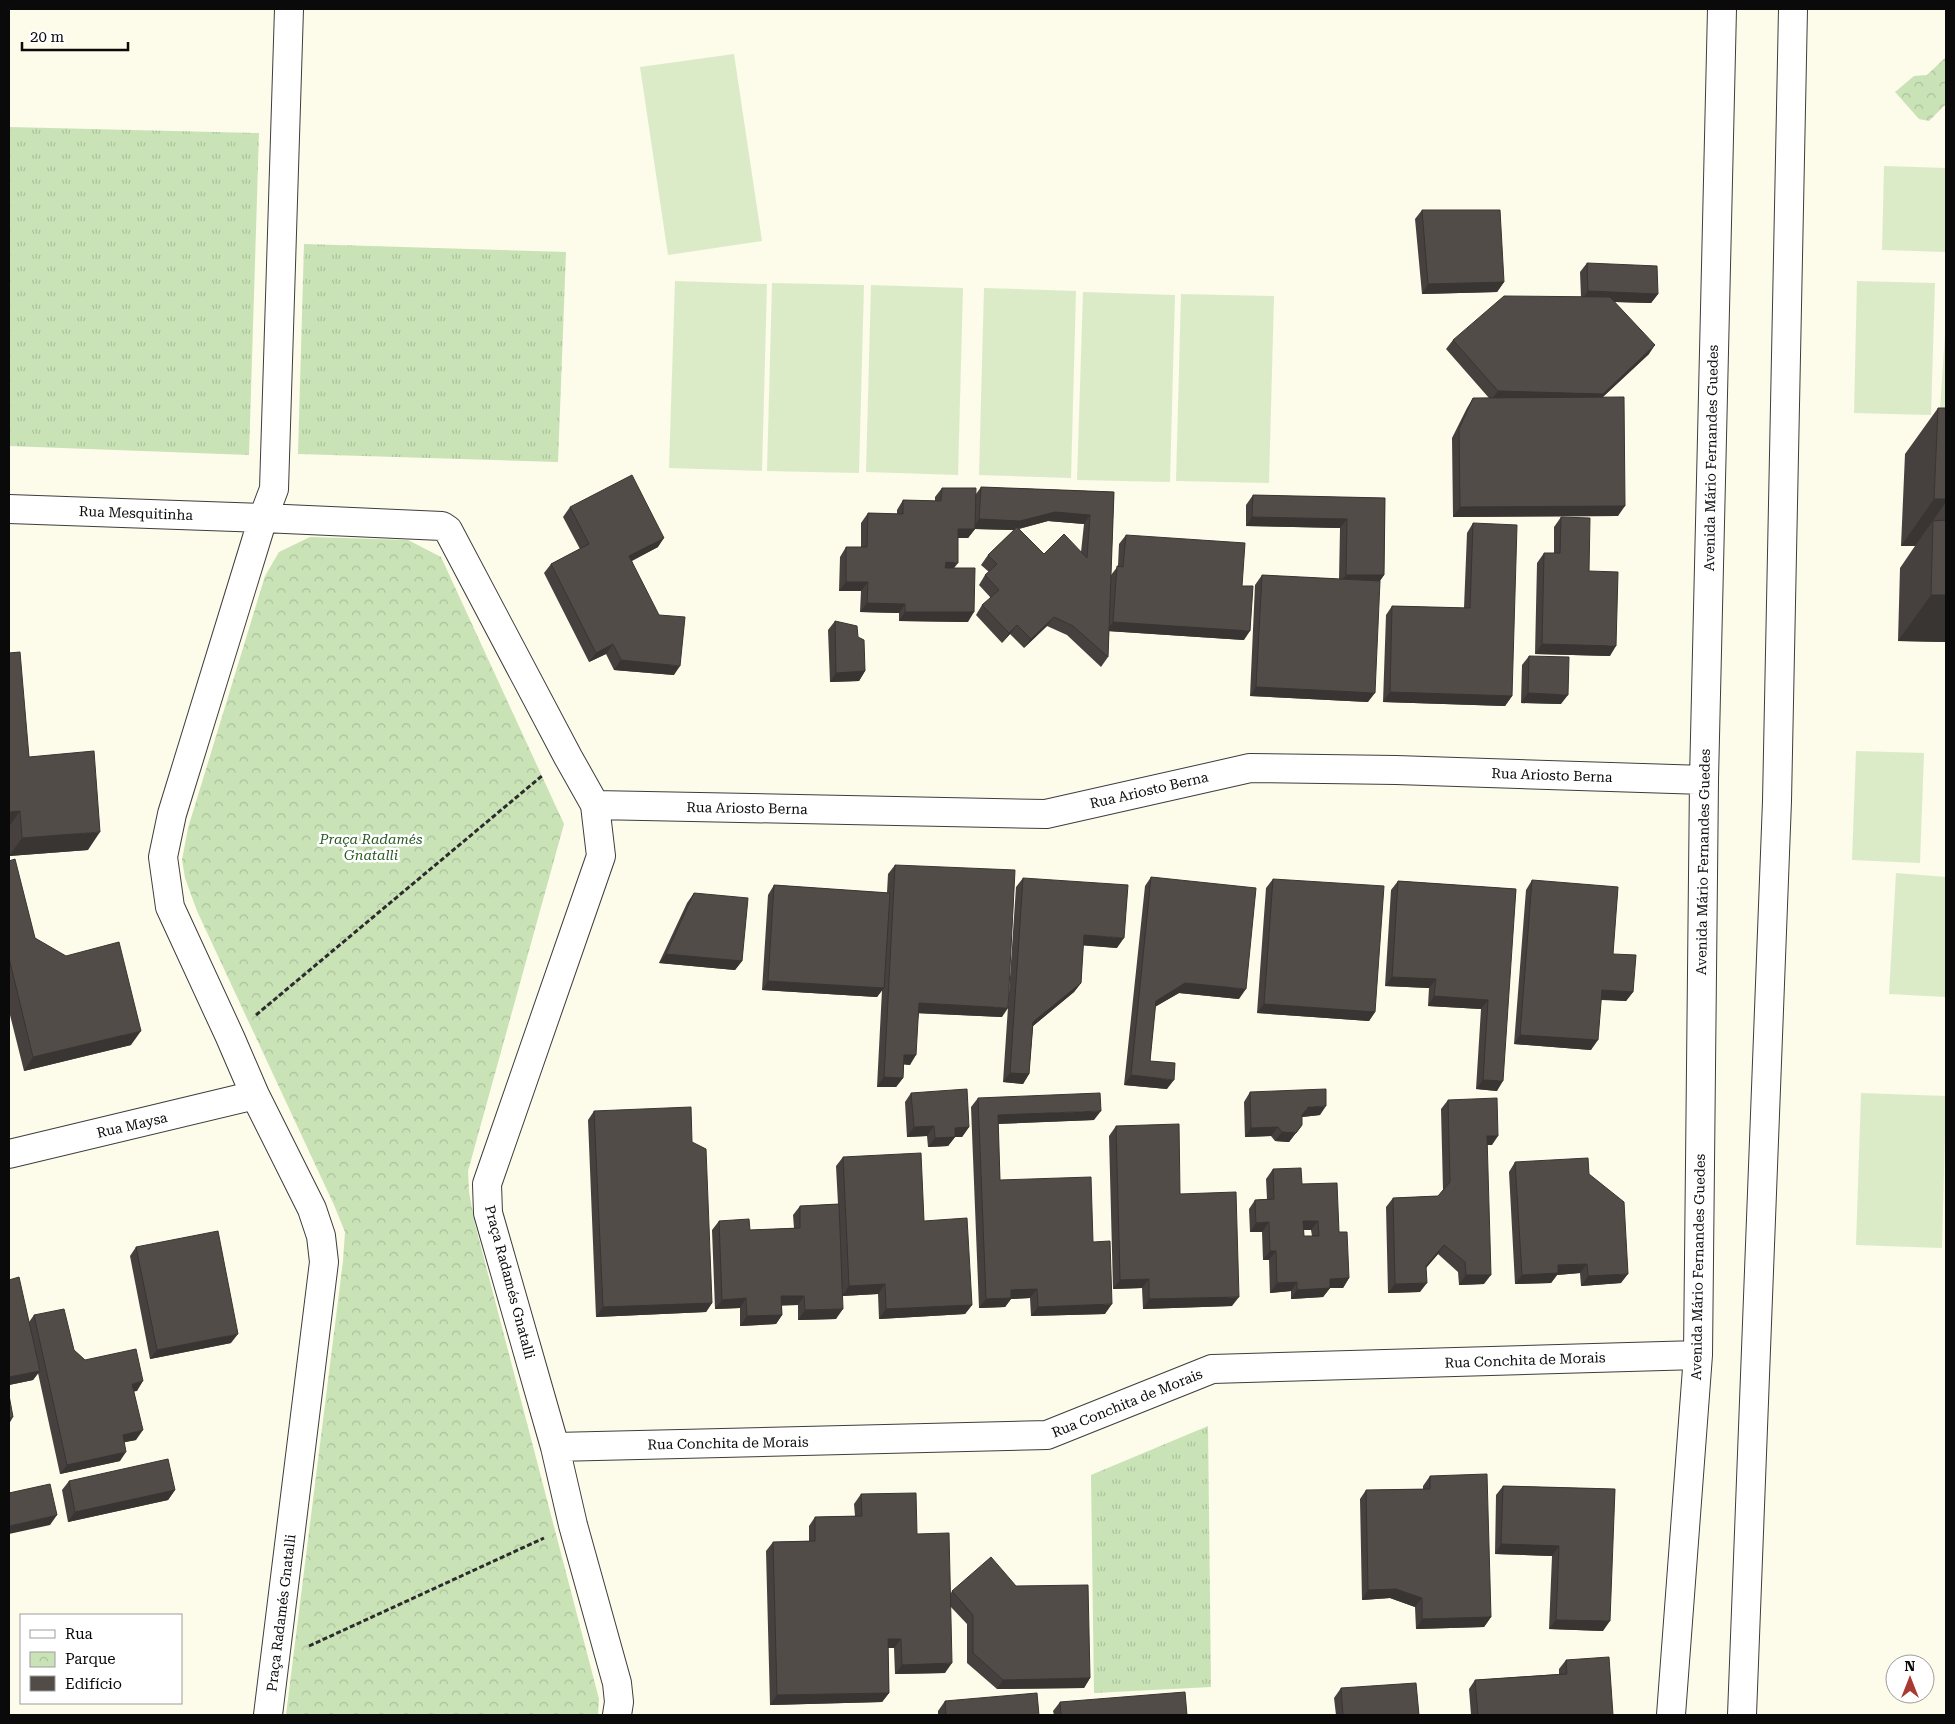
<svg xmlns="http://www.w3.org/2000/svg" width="1955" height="1724" font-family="'Roboto Serif',serif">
<defs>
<pattern id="grass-tufts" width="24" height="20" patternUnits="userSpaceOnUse" patternTransform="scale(1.25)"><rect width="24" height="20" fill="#c9e3b7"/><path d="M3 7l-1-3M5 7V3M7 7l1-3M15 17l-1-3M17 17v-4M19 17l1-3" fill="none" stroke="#abc19c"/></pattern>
<pattern id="park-crowns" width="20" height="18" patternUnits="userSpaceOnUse" patternTransform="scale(1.25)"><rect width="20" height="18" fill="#c9e3b7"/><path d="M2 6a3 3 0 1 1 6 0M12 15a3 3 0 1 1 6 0" fill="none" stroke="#abc19c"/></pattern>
</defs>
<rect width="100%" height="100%" fill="#fdfbe9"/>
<!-- grass -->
<path fill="url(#grass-tufts)" d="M9,127L259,133L249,455L9,446Z
M304,244L566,252L558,462L298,454Z
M1208,1426L1211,1687L1094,1693L1091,1475Z"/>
<!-- park -->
<path fill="url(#park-crowns)" d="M1946,57V104L1929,121L1919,119L1895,92L1914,76L1927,75Z
M310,537L408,540L441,557L564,824L468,1171L469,1192L475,1224L599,1699L598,1715H286L343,1261L345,1232L334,1205L197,911L185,878L182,860L188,828L265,576L279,552Z"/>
<!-- pitch -->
<path fill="#dbebc8" d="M734,54L762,241L668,255L640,67Z
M1884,166L1946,168V252L1882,250Z
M675,281L767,284L762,471L669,468Z
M1857,281L1935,283L1931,415L1854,413Z
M772,283L864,285L859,473L767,471Z
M871,285L963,288L958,475L866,472Z
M984,288L1076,291L1071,478L979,475Z
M1083,292L1175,295L1170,482L1077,480Z
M1181,294L1274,296L1269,483L1176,481Z
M1946,320V432L1939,424Z
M1856,751L1924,753L1920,863L1852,860Z
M1896,873L1946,877V997L1889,994Z
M1861,1093L1946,1096L1942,1248L1856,1245Z"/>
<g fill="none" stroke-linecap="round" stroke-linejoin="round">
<!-- minor casing -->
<g stroke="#3d3d3d" stroke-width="30">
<path id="minor" d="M9,509L263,518L274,489L289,9
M595,805L1046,814L1250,768L1396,770L1704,780
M9,1154L255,1095
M555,1447L1047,1435L1212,1369L1698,1355
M268,1715L324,1262L321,1236L312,1209L255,1095L230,1037L170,907L163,857L172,814L263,518L442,526L448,530L568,757L595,805L601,856L487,1184L488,1213L555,1447L573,1525L617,1683L619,1702L617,1715
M1671,1715L1698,1355L1704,780L1722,9
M1742,1715L1777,801L1793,9"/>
</g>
<!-- path -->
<path stroke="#2c2c2c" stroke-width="3" stroke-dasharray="5 2.5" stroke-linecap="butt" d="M256,1015L543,775
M309,1646L544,1538"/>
<!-- minor -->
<use href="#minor" stroke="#fff" stroke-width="28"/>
</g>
<!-- wall -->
<path fill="#46413e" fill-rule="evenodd" d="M1422,210L1504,282L1497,292L1422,294L1415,219Z
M1587,263L1658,294L1651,303L1614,302L1649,354L1603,397L1618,516L1453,517L1452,438L1467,408L1473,398H1489L1446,349L1453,340L1581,297L1580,272Z
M1938,408H1946V642L1898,641L1900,568L1915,546H1901L1905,454Z
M981,487L1114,492L1111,575L1118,566L1119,544L1126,535L1242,586L1244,640L1109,631L1108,657L1101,667L1067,635L1047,626L1024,648L1010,634L1002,643L976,615L982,605L991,598L979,585L985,575L989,572L981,565L988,555L1014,530L975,529L968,538H958L954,568L968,622L899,621V613L860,612L861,591H839L840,557L846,547H861V523L868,513L897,514V510L903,500L935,501V497L942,488L976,494ZM1048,521L1084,524L1081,552L1044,554L1019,529Z
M1253,495L1385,498L1384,575L1380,581L1368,702L1250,696L1255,585L1262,575L1339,579L1340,528L1246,526V505Z
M570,507L658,547L632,561L674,675L614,670L606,654L589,662L544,573L551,564L580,549L563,517Z
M1561,517L1589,571L1610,656L1535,654L1537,563L1544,553H1554V527Z
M1473,523L1512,696L1505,706L1383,702L1386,615L1392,606L1464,608L1467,533Z
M835,621L858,637L865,671L859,681L830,682L828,630Z
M9,653L29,757L88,850L9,856Z
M1529,656L1561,704L1521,703L1522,665Z
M9,861L35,938L131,1045L24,1071L9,1011Z
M895,865L1002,1017L919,1013L910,1065L904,1064L903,1078L896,1087H877L882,990L877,997L762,990L768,895L774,885L887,893L888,874Z
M1151,877L1239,999L1179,993L1155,1007L1150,1061L1167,1089L1124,1085L1145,886Z
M1023,878L1117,948L1083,945L1081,983L1074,992L1033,1026L1029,1074L1023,1084L1003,1082L1016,887Z
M1273,879L1375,1012L1369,1021L1257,1013L1266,888Z
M1532,880L1613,954L1633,992L1626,1001L1601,1000L1591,1050L1514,1044L1526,890Z
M1398,881L1516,889L1497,1091L1476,1089L1481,1009L1428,1006L1429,988L1385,986L1391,890Z
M694,893L742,961L735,970L659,963L687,903Z
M1250,1092L1320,1115L1302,1117V1125L1289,1142L1275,1141L1271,1136L1245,1137L1244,1102Z
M911,1093L969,1127L962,1137H955L948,1146L928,1147L927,1136L907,1137L905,1102Z
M978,1098L1094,1120L998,1124L1000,1180L1093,1242L1105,1314L1031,1316L1030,1298L1011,1299L1005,1307L979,1308L971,1107Z
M1448,1100L1492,1145H1487L1484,1284L1459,1285L1458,1272L1438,1254L1426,1268L1420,1292L1388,1293L1386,1207L1393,1198L1438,1196L1443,1190L1441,1109Z
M594,1111L692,1142L712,1303L706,1312L596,1317L588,1120Z
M1116,1126L1180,1194L1232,1306L1143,1309L1142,1288L1113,1289L1109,1136Z
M843,1157L924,1221L972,1305L965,1314L879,1319L878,1294L842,1296L836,1319L798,1320V1305H782V1315L776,1324L740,1326V1308L715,1309L712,1230L719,1221L750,1230L794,1228L793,1215L800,1206L838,1204L836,1166Z
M1515,1162L1589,1174L1621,1283L1581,1286L1580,1273L1557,1275L1551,1283L1515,1284L1509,1172Z
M1273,1169L1302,1184L1339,1232L1349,1278L1343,1288H1330L1323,1297L1291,1299V1291L1270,1293L1269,1260H1263L1262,1232H1250L1249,1209L1255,1200L1267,1199L1266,1179ZM1304,1230H1311L1312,1236H1304Z
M136,1247L231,1343L150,1359L130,1256Z
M9,1280L29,1322L34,1315L85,1360L137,1391H134L136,1440L124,1442L120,1461L60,1474L38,1373L33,1380L9,1385Z
M1430,1476L1491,1617L1484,1627L1416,1629L1415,1607L1390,1598L1362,1600L1360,1499L1366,1490L1423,1489V1486Z
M69,1481L175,1490L168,1500L68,1522L62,1490Z
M1503,1486L1615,1489L1603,1631L1549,1629L1552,1556L1495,1554L1496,1495Z
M861,1494L917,1534L950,1595L952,1591L1090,1678L1084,1688L997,1689L967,1663V1624L950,1606L945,1673L895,1674L894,1648H888L889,1693L882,1702L770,1705L766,1551L773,1542L809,1541V1526L815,1517L855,1516L854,1504Z
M1566,1660L1613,1715H1471L1469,1689L1475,1680L1559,1674V1669Z
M1341,1688L1419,1715H1336L1334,1698Z
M945,1701L1039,1715H938V1711Z
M1060,1702L1187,1715H1054L1053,1711Z"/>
<!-- shaded-wall -->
<path fill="#393532" d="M1504,282L1497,292L1422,294L1428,284Z
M1588,291L1658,294L1651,303L1581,301Z
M1655,345L1649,354L1596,403L1491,400L1498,391Z
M1934,499H1946V502L1915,546H1901Z
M1625,506L1618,516L1453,517L1460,507Z
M1055,512L1090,515L1084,524L1048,521L1014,530L975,529L968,538H952L958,529H973L979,519Z
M1252,517L1347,519L1340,528L1246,526Z
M664,538L658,547L623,565L629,556Z
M946,562L958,563L951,572H939Z
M1346,575H1384L1377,585L1339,584Z
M846,582H868L861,591H839Z
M1931,595H1946V642L1898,641Z
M867,603L905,604L899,613L860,612Z
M905,612H974L968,622L899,621Z
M1054,617L1047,626L1024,648L1031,639Z
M1113,622L1250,631L1244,640L1106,631Z
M1017,625L1010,634L1002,643L1009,633Z
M613,644L606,654L589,662L596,653Z
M1542,644L1616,646L1610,656L1535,654Z
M621,660L680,666L674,675L614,670Z
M865,671L859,681L830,682L836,673Z
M1256,687L1375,693L1368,702L1250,696Z
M1390,692L1512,696L1505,706L1383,702Z
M1528,693L1568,695L1561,704L1521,703Z
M20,811L9,827V812Z
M100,832L88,850L9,856L22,838Z
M1084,935L1124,938L1117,948L1077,945Z
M666,954L742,961L735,970L659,963Z
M1392,977L1436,979L1429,988L1385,986Z
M768,981L884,988L877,997L762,990Z
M1081,983L1074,992L1027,1031L1033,1022Z
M1185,983L1246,989L1239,999L1179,993L1149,1010L1156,1001Z
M1602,990L1633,992L1626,1001L1595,999Z
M1434,996L1488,1000L1481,1009L1428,1006Z
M919,1003L1008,1008L1002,1017L912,1013Z
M1264,1004L1375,1012L1369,1021L1257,1013Z
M141,1031L131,1045L24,1071L33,1057Z
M1520,1035L1598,1040L1591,1050L1514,1044Z
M904,1055H916L910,1065L898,1064Z
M1010,1073L1029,1074L1023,1084L1003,1082Z
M1131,1075L1174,1080L1167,1089L1124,1085Z
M884,1077L903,1078L896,1087H877Z
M1483,1080L1503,1081L1497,1091L1476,1089Z
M1326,1106L1320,1115L1302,1117V1115L1308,1107Z
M1101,1111L1094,1120L991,1124L998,1115Z
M1302,1125L1289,1142L1275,1141L1282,1132Z
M934,1126L927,1136L907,1137L914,1127Z
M969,1127L962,1137H955L948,1146L928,1147L935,1138L955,1128Z
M1278,1127L1271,1136L1245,1137L1251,1128Z
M1487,1136H1498L1492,1145H1480Z
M1303,1221H1318L1311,1230H1297Z
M1269,1222L1262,1232H1250L1256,1223Z
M1444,1245L1438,1254L1420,1275L1426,1266Z
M1270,1251H1276L1269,1260H1263Z
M1587,1264L1580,1273L1557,1275L1551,1283L1515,1284L1522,1275L1558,1265Z
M1628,1274L1621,1283L1581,1286L1588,1276Z
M1466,1275H1491L1484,1284L1459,1285Z
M1349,1278L1343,1288H1330L1323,1297L1291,1299L1297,1290L1330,1279Z
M1149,1279L1142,1288L1113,1289L1120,1280Z
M1297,1282L1291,1291L1270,1293L1277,1283Z
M1427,1283L1420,1292L1388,1293L1395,1284Z
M885,1284L878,1294L842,1296L849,1286Z
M1037,1289L1030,1298L1011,1299L1005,1307L979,1308L986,1299L1011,1290Z
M781,1296H804L798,1305L775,1306Z
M1239,1297L1232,1306L1143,1309L1149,1299Z
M746,1298L740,1308L715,1309L722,1300Z
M712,1303L706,1312L596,1317L603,1307Z
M1112,1304L1105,1314L1031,1316L1038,1307Z
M972,1305L965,1314L879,1319L886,1309Z
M843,1309L836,1319L798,1320L805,1310Z
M782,1315L776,1324L740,1326L747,1316Z
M238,1334L231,1343L150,1359L157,1350Z
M40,1371L33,1380L9,1385V1377Z
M143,1381L137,1391L126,1393L132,1384Z
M13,1417L9,1424V1418Z
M143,1430L136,1440L116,1444L123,1435Z
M126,1452L120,1461L60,1474L67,1465Z
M175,1490L168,1500L68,1522L75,1512Z
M57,1515L50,1525L9,1534V1526Z
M1501,1544L1559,1546L1552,1556L1495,1554Z
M1396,1589L1422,1598L1415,1607L1390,1598L1362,1600L1368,1590Z
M1491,1617L1484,1627L1416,1629L1422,1619Z
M1556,1620L1610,1621L1603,1631L1549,1629Z
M888,1639H901L894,1648H881Z
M952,1663L945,1673L895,1674L902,1665Z
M1090,1678L1084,1688L997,1689L1003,1680Z
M889,1693L882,1702L770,1705L777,1695Z"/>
<!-- building -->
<path fill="#514c48" stroke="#393532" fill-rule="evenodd" d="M1422,210H1500L1504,282L1428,284Z
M1587,263L1657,266L1658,294L1588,291Z
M1504,296L1610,297L1655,345L1603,394L1498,391L1453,340Z
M1624,397L1625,506L1460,507L1459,429L1473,398Z
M1938,408H1946V499H1934Z
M632,475L664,538L629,556L659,615L685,617L680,666L621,660L613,644L596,653L551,564L589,544L570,507Z
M981,487L1114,492L1108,657L1073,626L1054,617L1031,639L1017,625L1009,633L982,605L999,590L985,575L997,564L988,555L1017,527L1044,554L1064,534L1087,558L1090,515L1055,512L1020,521L979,519Z
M942,488H976L975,529H958V563L946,562L945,568H975L974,612H905V604L867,603L868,582H846V547H867L868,513L903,514V500L941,501Z
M1253,495L1385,498L1384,575H1346L1347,519L1252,517Z
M1561,517L1590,518L1589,571L1618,572L1616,646L1542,644L1544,553H1560Z
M1946,520V595H1931L1933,521Z
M1473,523L1517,525L1512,696L1390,692L1392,606L1470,608Z
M1126,535L1245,543L1242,586H1253L1250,631L1113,622L1117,566L1123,567Z
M1262,575L1380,581L1375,693L1256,687Z
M835,621L857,626L858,637L864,640L865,671L836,673Z
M20,652L29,757L94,751L100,832L22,838L20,811L9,812V653Z
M1529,656L1569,657L1568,695L1528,693Z
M15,859L35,938L66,956L119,942L141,1031L33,1057L9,958V861Z
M895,865L1015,870L1008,1008L919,1003L916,1055H904L903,1078L884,1077Z
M1151,877L1256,888L1246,989L1185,983L1156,1001L1150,1061L1175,1063L1174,1080L1131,1075Z
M1023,878L1128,885L1124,938L1084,935L1081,983L1033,1022L1029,1074L1010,1073Z
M1273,879L1384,886L1375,1012L1264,1004Z
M1532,880L1618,887L1613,954L1636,955L1633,992L1602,990L1598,1040L1520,1035Z
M1398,881L1516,889L1503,1081L1483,1080L1488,1000L1434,996L1436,979L1392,977Z
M774,885L890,893L884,988L768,981Z
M694,893L748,898L742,961L666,954Z
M967,1089L969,1127L955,1128V1137L935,1138L934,1126L914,1127L911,1093Z
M1326,1089V1106L1308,1107L1302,1115V1125L1296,1133L1282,1132L1278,1127L1251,1128L1250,1092Z
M1100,1093L1101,1111L998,1115L1000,1180L1091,1177L1093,1242L1110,1241L1112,1304L1038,1307L1037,1289L1011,1290V1298L986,1299L978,1098Z
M1497,1098L1498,1136H1487L1491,1275H1466L1465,1262L1444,1245L1426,1266L1427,1283L1395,1284L1393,1198L1438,1196L1450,1182L1448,1100Z
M691,1107L692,1142L706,1149L712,1303L603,1307L594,1111Z
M1179,1124L1180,1194L1236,1192L1239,1297L1149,1299V1279L1120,1280L1116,1126Z
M921,1153L924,1221L967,1218L972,1305L886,1309L885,1284L849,1286L843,1157Z
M1588,1158L1589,1174L1624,1202L1628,1274L1588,1276L1587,1264L1558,1265V1273L1522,1275L1515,1162Z
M1301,1168L1302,1184L1337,1183L1339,1232H1347L1349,1278L1330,1279V1288L1297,1290V1282L1277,1283L1276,1251H1270L1269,1222L1256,1223L1255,1200L1274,1199L1273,1169ZM1303,1221H1318L1319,1236H1304Z
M839,1204L843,1309L805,1310L804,1296H781L782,1315L747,1316L746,1298L722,1300L719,1221L749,1219L750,1230L800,1228V1206Z
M218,1231L238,1334L157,1350L136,1247Z
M19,1277L40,1371L9,1377V1280Z
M64,1309L74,1350L85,1360L136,1349L143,1381L132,1384L143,1430L123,1435L126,1452L67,1465L34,1315Z
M9,1395L13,1417L9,1418Z
M168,1459L175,1490L75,1512L69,1481Z
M1487,1474L1491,1617L1422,1619V1598L1396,1589L1368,1590L1366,1490L1430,1489V1476Z
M50,1484L57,1515L9,1526V1493Z
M1503,1486L1615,1489L1610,1621L1556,1620L1559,1546L1501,1544Z
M916,1493L917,1534L949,1533L952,1663L902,1665L901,1639H888L889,1693L777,1695L773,1542L815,1541V1517L862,1516L861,1494Z
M991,1557L1016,1586L1088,1585L1090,1678L1003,1680L973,1653V1615L952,1591Z
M1609,1657L1613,1715H1478L1475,1680L1567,1674L1566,1660Z
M1416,1683L1419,1715H1343L1341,1688Z
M1185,1692L1187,1715H1061L1060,1702Z
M1037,1693L1039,1715H946L945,1701Z"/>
<g text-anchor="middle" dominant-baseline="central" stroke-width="5" stroke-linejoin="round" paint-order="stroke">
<!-- street labels -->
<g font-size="14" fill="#0a0a0a" stroke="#fff">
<text transform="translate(1711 458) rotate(-89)">Avenida Mário Fernandes Guedes</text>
<text transform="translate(136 513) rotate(2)">Rua Mesquitinha</text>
<text transform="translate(1552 775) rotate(2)">Rua Ariosto Berna</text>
<text transform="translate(1149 790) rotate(-13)">Rua Ariosto Berna</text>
<text transform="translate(747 808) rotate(1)">Rua Ariosto Berna</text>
<text transform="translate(1703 862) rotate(-89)">Avenida Mário Fernandes Guedes</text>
<text transform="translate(132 1125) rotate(-13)">Rua Maysa</text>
<text transform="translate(1698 1267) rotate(-89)">Avenida Mário Fernandes Guedes</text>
<text transform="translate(510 1282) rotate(75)">Praça Radamés Gnatalli</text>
<text transform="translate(1525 1360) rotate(-2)">Rua Conchita de Morais</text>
<text transform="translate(1127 1403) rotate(-22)">Rua Conchita de Morais</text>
<text transform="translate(728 1443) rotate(-1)">Rua Conchita de Morais</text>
<text transform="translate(281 1613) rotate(-83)">Praça Radamés Gnatalli</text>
</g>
<!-- park labels -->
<g font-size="14" font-style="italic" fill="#285a22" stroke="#fff">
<text x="371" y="839">Praça Radamés<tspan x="371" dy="16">Gnatalli</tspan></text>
</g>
</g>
<!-- border -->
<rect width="1955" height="1724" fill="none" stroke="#0a0a0a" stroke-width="20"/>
<!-- legend -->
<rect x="20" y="1614" width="162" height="90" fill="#ffffff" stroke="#9d9d9d"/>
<rect x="30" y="1630" width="25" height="8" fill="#ffffff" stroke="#9d9d9d"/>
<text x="65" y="1639" font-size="15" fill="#0a0a0a">Rua</text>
<rect x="30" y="1652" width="25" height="15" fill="url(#park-crowns)" stroke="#9d9d9d"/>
<text x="65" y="1664" font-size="15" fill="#0a0a0a">Parque</text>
<rect x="30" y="1676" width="25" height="15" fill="#514c48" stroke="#9d9d9d"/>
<text x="65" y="1689" font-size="15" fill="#0a0a0a">Edifício</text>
<!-- north arrow -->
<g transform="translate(1910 1679)"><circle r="24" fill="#ffffff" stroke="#9d9d9d"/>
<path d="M0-4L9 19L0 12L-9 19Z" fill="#aa3932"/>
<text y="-8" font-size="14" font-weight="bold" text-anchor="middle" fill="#0a0a0a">N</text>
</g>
<!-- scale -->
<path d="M22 42v8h106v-8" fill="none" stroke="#0a0a0a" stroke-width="2.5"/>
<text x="30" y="42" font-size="15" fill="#0a0a0a" stroke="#ffffff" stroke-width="4" paint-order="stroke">20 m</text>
</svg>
